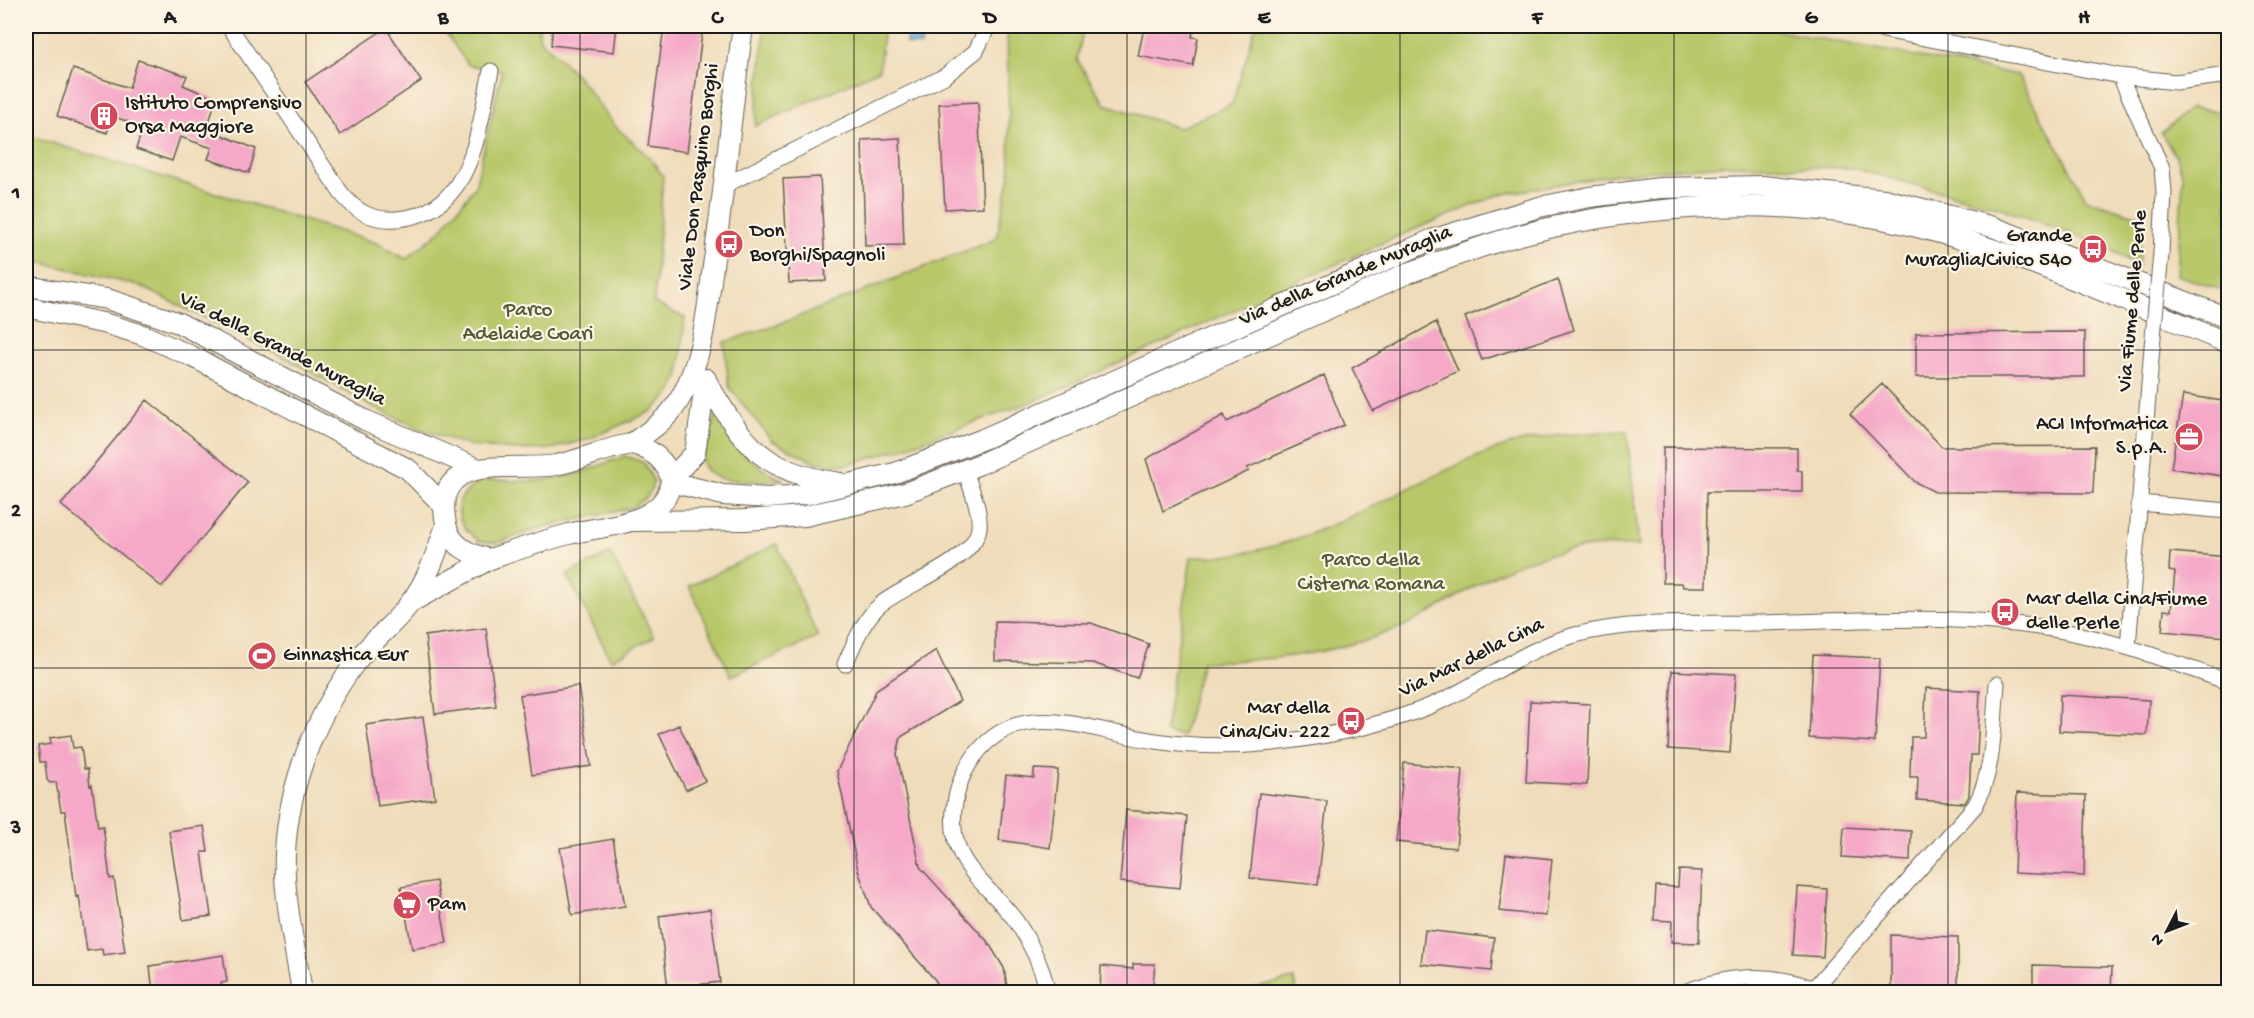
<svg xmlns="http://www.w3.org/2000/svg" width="2254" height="1018" font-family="'Gochi Hand',sans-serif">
<rect width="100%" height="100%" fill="#fcf5e5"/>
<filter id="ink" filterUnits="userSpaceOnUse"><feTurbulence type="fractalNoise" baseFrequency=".0167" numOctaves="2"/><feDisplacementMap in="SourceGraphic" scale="12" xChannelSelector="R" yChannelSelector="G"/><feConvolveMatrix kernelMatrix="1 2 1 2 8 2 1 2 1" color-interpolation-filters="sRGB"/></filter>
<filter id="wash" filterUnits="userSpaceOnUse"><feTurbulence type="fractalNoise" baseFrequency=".008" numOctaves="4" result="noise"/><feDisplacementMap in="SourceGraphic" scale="24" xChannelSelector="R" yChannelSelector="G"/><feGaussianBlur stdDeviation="1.35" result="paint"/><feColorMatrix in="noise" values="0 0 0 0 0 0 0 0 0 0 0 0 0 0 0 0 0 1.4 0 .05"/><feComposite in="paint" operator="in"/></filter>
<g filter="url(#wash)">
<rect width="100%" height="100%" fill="#efdcba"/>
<!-- green -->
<path fill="#b8c769" stroke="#6a7242" stroke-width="1.5" d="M441,26H539V38L579,78L615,126L651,159L663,176L654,303L685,318L679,376L671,392L652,411L589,439L550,449L514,450L470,446L420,429L375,408L293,362L140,286L26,259V135L320,225L377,243L406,259L440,231L475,187L502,71L468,65Z
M765,26H884L879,70L755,126Z
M1007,26H1084L1077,60L1105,104L1179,128L1232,104L1256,26H1751L2018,75L2087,200L2142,217L2138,266L2106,247L1998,207L1852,168L1722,165L1618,174L1498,195L1396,237L1034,401L903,448L846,465L817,463L772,441L729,387L724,342L777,325L996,239L1010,175Z
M2190,108L2228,113V292L2177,275L2183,178L2178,160L2161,133Z
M717,411C730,443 752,467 784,480C765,480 707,489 702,461C701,458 703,455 704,452C709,438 713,426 717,411Z
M1627,431L1639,546C1589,543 1533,554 1489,578C1456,596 1425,619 1389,632C1326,656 1269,660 1202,662L1183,736L1165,732L1191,557C1306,560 1401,481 1506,446C1544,434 1587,433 1627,431Z
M625,456L643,462L654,481L648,496L631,508L540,528L497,543L479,541L466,530L460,519L458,505L461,498L470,488L483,480L534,481L574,475Z
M777,544L818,637L731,676L689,586Z
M610,553L654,637L611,660L567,575Z
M1294,979L1297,992H1237Z"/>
<!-- water -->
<path fill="#64acdb" stroke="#40647c" stroke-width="1.5" d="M907,26H923L921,46L906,44Z"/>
<g id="blocks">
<!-- building -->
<path fill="#f5a8c8" d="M553,26H617L614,52L551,45Z
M664,26H703L687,152L648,146Z
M1150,26H1194L1192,37L1198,38L1193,66L1138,56L1144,28L1150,29Z
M386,28L421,81L340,135L305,82Z
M138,60L187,76L183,85L216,99L207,129L256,149L249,173L208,159L212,148L180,137L172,161L136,149L143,127L112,116L107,133L57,116L73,69L129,88Z
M978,102L983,207L945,209L939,104Z
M900,138L904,245L865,246L862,140Z
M820,177L826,281L789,283L783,179Z
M1558,279L1574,330L1482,360L1465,317Z
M1436,322L1458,371L1373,411L1352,368Z
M2085,332V377H1916V333Z
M1324,375L1344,425L1247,468L1249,471L1163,511L1146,459L1224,415L1227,422Z
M1882,384L1942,447L2095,446L2093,493L1935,492L1915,482L1850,414Z
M2183,395L2229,402V477L2171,468Z
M147,400L248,482L162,587L61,505Z
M1663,447L1797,448V470L1802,471V492H1707L1706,587H1683L1682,583H1663Z
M2170,552L2229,557L2227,637L2162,631L2164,610L2171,611L2175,572L2169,571Z
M995,621L1091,623L1149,644L1137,678L1093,663L995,661Z
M486,628L496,706L435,714L425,636Z
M936,650L960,701L901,737L897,754L920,867L988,942L1004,968L1008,993H940L936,981L871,907L858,870L837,771L877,689Z
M1813,655L1880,658L1875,742L1809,738Z
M1672,671L1736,674L1730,753L1668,749Z
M578,686L591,766L532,775L520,695Z
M1926,688L1980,691L1977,755H1971L1969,796L1965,803L1917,800L1918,777H1910L1911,737H1924Z
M2060,695L2149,700L2147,735L2059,731Z
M1530,701L1590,704L1587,785L1526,782Z
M423,717L435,798L378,806L366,725Z
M679,725L705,781L686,790L659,734Z
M71,735L73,748L81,747L84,769H88L90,786L92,785L98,827L103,826L110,879L114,878L125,952L103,955L102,949L87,951L79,896L76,897L65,811H61L56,782L50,783L47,780L45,762H40L38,746L51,744L50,738Z
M1404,763L1463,769L1456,848L1396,842Z
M1034,769L1058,770L1050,848L999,840L1006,775L1034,778Z
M1259,793L1327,801L1318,885L1250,878Z
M2017,793L2086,795L2084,876L2014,873Z
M1126,810L1187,816L1180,888L1120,882Z
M204,826L208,852H202L211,916L183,920L169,831Z
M1844,827L1911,831L1910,861L1842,857Z
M613,839L625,906L572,915L560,848Z
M1506,854L1552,859L1546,916L1499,911Z
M1679,870L1702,871L1699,943L1671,942L1672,921L1654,920L1656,886L1678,887Z
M436,881L447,943L412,949L401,887Z
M1797,887L1827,889L1823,957L1793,955Z
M710,909L720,982L668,988L659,916Z
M1425,930L1494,938L1491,971L1421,964Z
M1891,935L1958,937V993H1891Z
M223,955L227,982L221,983L223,993H153L150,966Z
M1133,964H1155L1152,993H1100L1101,966L1133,969Z
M2033,965L2112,967L2111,993H2033Z"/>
</g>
</g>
<g filter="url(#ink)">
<use href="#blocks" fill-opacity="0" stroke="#665f53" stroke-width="1.5"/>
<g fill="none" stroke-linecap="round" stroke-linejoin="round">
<!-- minor casing -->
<g stroke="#665f53" stroke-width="17">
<path id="minor" d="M229,26L341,193C356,212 373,221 397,219C474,213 478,128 491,71
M1863,26L2120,76L2162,168L2164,192L2161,254
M2120,76L2176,82L2228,75
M725,185L945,76L976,51L988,26
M2139,503L2228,511
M2128,647L2152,347
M845,664C854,644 863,620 880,605C905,584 974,562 979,528C981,510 970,487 965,470
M1813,989L1975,806C1995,770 1993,724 1997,684
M1048,992C1042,967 1031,943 1016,921C987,882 948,865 954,809C956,793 960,778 969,764C1015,691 1088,732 1156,741C1195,747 1234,747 1273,743C1333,736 1394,724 1448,698C1490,677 1530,647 1575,635C1633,620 1697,624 1756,623C1858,621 1962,612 2063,631C2120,642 2174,663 2228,682
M1685,992C1730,974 1777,972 1821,992"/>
</g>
<!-- tertiary casing -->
<g stroke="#665f53" stroke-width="22">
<path id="tertiary" d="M26,286L107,299L179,323L365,420L476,468
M26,307L107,324L143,335L191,356L408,469L444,506
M707,382C744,445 762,472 840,483
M631,444C650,448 666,460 671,479C668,526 602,525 569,534C542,541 516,550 490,559C470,555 450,545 446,524C431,450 512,472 556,465C582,460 605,448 631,444Z
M631,444C648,432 667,420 678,402C703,362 707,311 713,266C725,186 732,106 743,26
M671,479L695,453L706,379
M671,482L723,495L768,498L808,494L895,473L983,439L1431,240L1539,207L1590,197L1660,188L1762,186L1884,199L1993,227L2228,318
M632,521L745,520L805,516L905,493L980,464L1408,273C1448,259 1487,243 1528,233C1647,203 1786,196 1905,224C2017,250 2123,301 2228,343
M411,602L490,559
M302,992C296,954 287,915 285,876C282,802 311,722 355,663C371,641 394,625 410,603C427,581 437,552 446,525"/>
</g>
<!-- minor -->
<use href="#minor" stroke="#fff" stroke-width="15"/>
<!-- tertiary -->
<use href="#tertiary" stroke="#fff" stroke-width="20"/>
<!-- minor-bridge casing -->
<g stroke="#665f53" stroke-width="17" stroke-linecap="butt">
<path id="minor-bridge" d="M2152,347L2161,254"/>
</g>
<!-- minor-bridge -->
<use href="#minor-bridge" stroke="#fff" stroke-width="15"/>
</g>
</g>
<!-- grid -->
<path fill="none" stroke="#1c1c1c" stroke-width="1.5" stroke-opacity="0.55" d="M306,26V992M580,26V992M854,26V992M1127,26V992M1400,26V992M1674,26V992M1948,26V992M26,350H2228M26,668H2228"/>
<!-- icons -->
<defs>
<g id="building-disc" transform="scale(1.5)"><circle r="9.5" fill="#d1495b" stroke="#fcf5e5"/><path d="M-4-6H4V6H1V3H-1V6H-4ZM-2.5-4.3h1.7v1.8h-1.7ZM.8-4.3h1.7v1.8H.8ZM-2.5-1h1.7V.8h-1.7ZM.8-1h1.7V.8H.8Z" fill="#fff"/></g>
<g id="bus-disc" transform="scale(1.5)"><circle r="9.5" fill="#d1495b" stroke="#fcf5e5"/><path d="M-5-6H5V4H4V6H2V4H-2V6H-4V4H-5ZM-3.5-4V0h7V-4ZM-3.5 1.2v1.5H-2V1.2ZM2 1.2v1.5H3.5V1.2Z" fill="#fff"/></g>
<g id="office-disc" transform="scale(1.5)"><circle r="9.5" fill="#d1495b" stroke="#fcf5e5"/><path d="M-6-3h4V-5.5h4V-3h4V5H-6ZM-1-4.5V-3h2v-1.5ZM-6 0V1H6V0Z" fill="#fff"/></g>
<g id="stadium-disc" transform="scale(1.5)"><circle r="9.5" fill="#d1495b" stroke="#fcf5e5"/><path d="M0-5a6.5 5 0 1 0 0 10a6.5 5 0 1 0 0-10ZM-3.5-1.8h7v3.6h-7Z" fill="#fff"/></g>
<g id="supermarket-disc" transform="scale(1.5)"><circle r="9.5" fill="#d1495b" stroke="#fcf5e5"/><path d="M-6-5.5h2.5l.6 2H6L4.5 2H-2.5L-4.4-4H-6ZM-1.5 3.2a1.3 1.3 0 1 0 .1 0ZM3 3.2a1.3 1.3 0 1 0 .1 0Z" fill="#fff"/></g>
</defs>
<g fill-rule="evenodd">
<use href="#building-disc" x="104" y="116"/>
<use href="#bus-disc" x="729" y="244"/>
<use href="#bus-disc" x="2093" y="249"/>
<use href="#office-disc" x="2189" y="437"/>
<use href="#bus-disc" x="2005" y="612"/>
<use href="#stadium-disc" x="262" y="656"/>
<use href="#bus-disc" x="1351" y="721"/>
<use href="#supermarket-disc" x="407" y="905"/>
</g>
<g text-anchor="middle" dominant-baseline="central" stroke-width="4.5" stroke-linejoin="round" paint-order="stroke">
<!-- poi labels -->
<g font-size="21" fill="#1c1c1c" stroke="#fcf5e5" text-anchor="start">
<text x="125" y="104">Istituto Comprensivo<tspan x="125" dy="24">Orsa Maggiore</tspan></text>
<text x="750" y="232">Don<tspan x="750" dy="24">Borghi/Spagnoli</tspan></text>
<text x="2072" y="237" text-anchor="end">Grande<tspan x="2072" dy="24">Muraglia/Civico 540</tspan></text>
<text x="2168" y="425" text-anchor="end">ACI Informatica<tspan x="2168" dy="24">S.p.A.</tspan></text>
<text x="2026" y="600">Mar della Cina/Fiume<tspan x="2026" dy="24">delle Perle</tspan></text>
<text x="283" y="656">Ginnastica Eur</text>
<text x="1330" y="709" text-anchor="end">Mar della<tspan x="1330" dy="24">Cina/Civ. 222</tspan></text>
<text x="428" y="905">Pam</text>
</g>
<!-- street labels -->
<g font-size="21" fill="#1c1c1c" stroke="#fcf5e5">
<text transform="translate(700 177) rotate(-83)">Viale Don Pasquino Borghi</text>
<text transform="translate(1346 277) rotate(-23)">Via della Grande Muraglia</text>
<text transform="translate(2134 301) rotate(-85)">Via Fiume delle Perle</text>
<text transform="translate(282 350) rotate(27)">Via della Grande Muraglia</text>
<text transform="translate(1472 659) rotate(-26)">Via Mar della Cina</text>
</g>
<!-- park labels -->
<g font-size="21" fill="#535837" stroke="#fcf5e5">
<text x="528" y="311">Parco<tspan x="528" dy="24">Adelaide Coari</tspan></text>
<text x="1371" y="561">Parco della<tspan x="1371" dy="24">Cisterna Romana</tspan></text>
</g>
</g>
<!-- margin -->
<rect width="2254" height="1018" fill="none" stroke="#fcf5e5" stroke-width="66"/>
<!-- north arrow -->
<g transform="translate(2167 931) rotate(228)" stroke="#fcf5e5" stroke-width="4.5" paint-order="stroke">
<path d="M0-4.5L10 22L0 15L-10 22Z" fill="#1c1c1c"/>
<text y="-9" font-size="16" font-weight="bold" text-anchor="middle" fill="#1c1c1c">N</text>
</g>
<rect x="33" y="33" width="2188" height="952" fill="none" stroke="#1c1c1c" stroke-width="2"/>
<g font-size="20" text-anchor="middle" font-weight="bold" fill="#1c1c1c">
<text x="170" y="23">A</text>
<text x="443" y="23">B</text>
<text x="717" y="23">C</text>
<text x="990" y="23">D</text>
<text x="1264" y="23">E</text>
<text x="1537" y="23">F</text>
<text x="1811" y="23">G</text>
<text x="2084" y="23">H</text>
<text x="16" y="198">1</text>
<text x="16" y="516">2</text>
<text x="16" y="833">3</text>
</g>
</svg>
